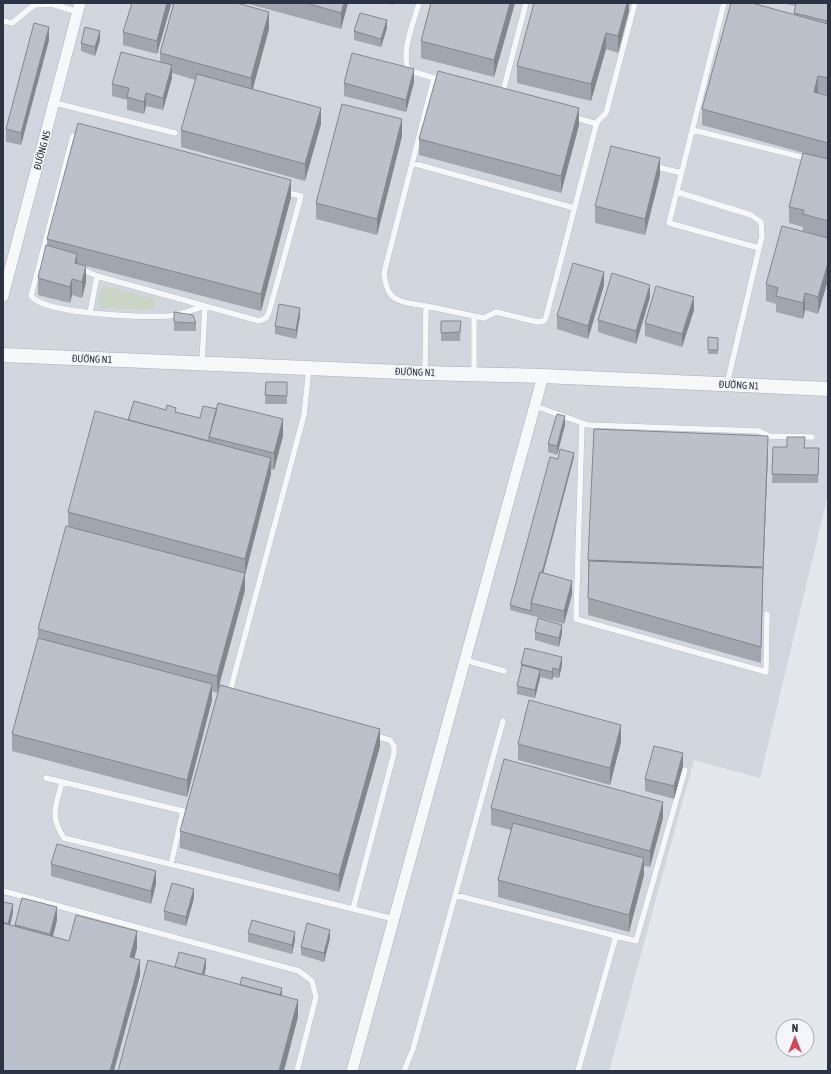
<svg xmlns="http://www.w3.org/2000/svg" width="831" height="1074" font-family="'Asap Condensed',sans-serif">
<rect width="100%" height="100%" fill="#e4e7ec"/>
<!-- built -->
<path fill="#d2d6de" d="M3,3H828V494L760,778L694,760L609,1071H3Z"/>
<!-- green -->
<path fill="#c9d6c5" d="M105,286L152,298L155,300V306L149,310L101,308C96,301 98,290 105,286Z"/>
<g fill="none" stroke-linecap="round" stroke-linejoin="round">
<!-- service casing -->
<g stroke="#a9aeb7" stroke-width="6">
<path id="service" d="M419,3C414,22 401,50 408,70L434,78L384,273C387,304 400,301 426,306L425,372
M724,3L669,223L759,248
M3,21L12,23L34,5L52,4L78,12
M502,95L526,3
M55,103L175,133
M573,117L597,124
M693,130L809,159
M82,138L73,136L31,296C46,315 144,317 169,316C181,315 194,309 205,306
M412,163L574,208
M653,166L682,173
M677,192L751,215L761,222L762,236L727,384
M79,268L97,276L259,321L266,318L269,312L301,196L283,192
M426,306L474,316V374
M90,313L97,276
M474,316L484,318L496,312L537,322L544,321L546,317L597,122L606,113L635,3
M202,363L205,306
M535,406L588,425L759,431L769,436L812,437
M582,423L576,619L766,672L767,614
M465,660L504,671
M229,695L304,415L309,368
M46,778L183,811L171,864
M62,782C56,807 49,815 64,838L394,919
M3,891L299,971L312,981L316,997L297,1071
M455,895L636,941L685,770
M353,909L394,753V746L390,740L374,736
M404,1071L413,1049L503,721
M578,1071L616,936"/>
</g>
<!-- minor casing -->
<g stroke="#a9aeb7" stroke-width="12">
<path id="minor" d="M3,296L80,3
M352,1071L543,376"/>
</g>
<!-- tertiary casing -->
<g stroke="#a9aeb7" stroke-width="15">
<path id="tertiary" d="M3,355L425,373L543,376L828,389"/>
</g>
<!-- service -->
<use href="#service" stroke="#f7f8fa" stroke-width="5.5"/>
<!-- minor -->
<use href="#minor" stroke="#f7f8fa" stroke-width="11"/>
<!-- tertiary -->
<use href="#tertiary" stroke="#f7f8fa" stroke-width="14"/>
</g>
<!-- wall -->
<path fill="#a1a5ae" d="M132,3H237L269,29L253,89L321,124L305,181L181,147V130L195,80L172,73V78L163,110L146,106L144,114L127,110V100L112,96V84L160,62V53L173,5L171,4L157,54L123,45V32Z
M245,3H348L341,29Z
M386,3H393V5Z
M515,3L494,77L421,58V41Z
M629,3V11L618,53L606,49L591,101L517,83V66Z
M782,3H828V95L818,93L828,96V238L803,231V227L789,223V207L804,153L702,125V109L794,14L796,6Z
M387,28L381,47L354,40V31Z
M49,40L21,145L6,142V129Z
M100,40L95,56L81,51V43Z
M414,82L406,112L344,96V83Z
M579,125L561,193L419,155V139Z
M402,136L377,235L316,219V203Z
M660,175L645,235L595,223V206Z
M291,197L261,311L86,266V282L82,298L72,295L70,303L38,295V278L47,246V239Z
M828,238V280L818,314L805,310L803,319L776,312V304L766,301V284Z
M604,285L588,339L557,329V316Z
M650,297L636,344L598,332V320Z
M694,310L682,347L645,336V323Z
M300,316L296,339L275,334V326Z
M441,321H461L460,341H441Z
M174,322L196,323V331H174Z
M708,337L718,338V354H708Z
M266,382H287V404H265Z
M176,412L200,418L283,436L274,470L271,469V474L245,575V590L217,693L212,691V700L187,797L12,751V734L38,638V629L68,526V512L128,420Z
M565,425L557,455L548,452V444Z
M773,447L819,448L818,483H772Z
M768,452L763,578L761,663L588,615V560Z
M574,457L543,573L572,594L564,624L510,610V605L558,459Z
M535,632L562,633L559,647L535,640Z
M521,664L562,665L559,678L553,677L552,680L540,677L535,698L517,694V686L521,670Z
M621,742L610,785L518,760V744Z
M380,746L339,892L180,848V831Z
M683,766L674,799L645,791V779Z
M491,808L663,818L650,867L644,866V875L629,932L498,897V880L511,830L491,825Z
M51,864L156,884L151,904L51,876Z
M194,898L186,926L164,920V911Z
M3,902L13,913L10,925L15,926V925L57,920L53,937L69,941L137,948L134,958L140,976L3,1071Z
M248,933L295,940L292,954L248,942Z
M330,938L324,962L301,955V947Z"/>
<!-- shaded-wall -->
<path fill="#83868d" d="M167,3H171V5L157,54V41Z
M344,3H348L341,29V13Z
M510,3H515L494,77V60Z
M627,3H629V11L618,53V36Z
M269,12V29L251,95V78Z
M387,20V28L381,47V39Z
M49,27V40L21,145V133Z
M100,31V40L95,56V47Z
M606,33V49L591,101V84Z
M172,65V78L163,110V98Z
M414,69V82L406,112V100Z
M818,76V93L814,109V92Z
M146,93V106L144,114V102Z
M321,108V124L305,181V164Z
M579,108V125L561,193V176Z
M402,119V136L377,235V219Z
M660,158V175L645,235V219Z
M291,180V197L261,311V294Z
M77,254V271L75,263Z
M828,263V280L818,314V297Z
M86,266V282L82,298V282Z
M604,272V285L588,339V326Z
M72,279V295L70,303V287Z
M650,285V297L636,344V331Z
M805,293V310L803,319V303Z
M694,297V310L682,347V334Z
M300,308V316L296,339V330Z
M565,416V425L557,455V446Z
M283,419V436L274,470V453Z
M768,436V452L763,578L761,663L763,567Z
M574,453V457L535,604L533,603Z
M271,458V474L245,575V559Z
M245,573V590L217,693V676Z
M572,581V594L564,624V611Z
M562,625V633L559,647V638Z
M562,657V665L559,678V670Z
M553,668V677L552,680V672Z
M540,670V678L535,698V690Z
M212,684V700L187,797V780Z
M621,725V742L610,785V768Z
M380,729V746L339,892V875Z
M683,753V766L674,799V786Z
M663,802V818L650,867V851Z
M644,858V875L629,932V915Z
M156,871V884L151,904V891Z
M194,889V898L186,926V917Z
M13,904V913L8,932V924Z
M57,907V920L50,947V934Z
M330,930V938L324,962V953Z
M137,931V948L130,974V957Z
M295,932V940L292,954V945Z
M206,959V968L201,989V981Z
M140,960V976L114,1071H110Z
M282,988V996L278,1002Z
M298,1000V1017L284,1071H279Z"/>
<!-- building -->
<path fill="#bbc0ca" stroke="#83868d" d="M132,3H167L157,41L123,32Z
M174,3H237L269,12L251,78L160,53Z
M306,3H344L341,13Z
M431,3H510L494,60L421,41Z
M534,3H627L618,36L606,33L591,84L517,66Z
M731,3H752L828,24V78L818,76L814,92L828,96V143L702,109Z
M796,3H828V21L794,13Z
M360,13L387,20L381,39L354,31Z
M34,23L49,27L21,133L6,129Z
M85,27L100,31L95,47L81,43Z
M121,52L172,65L163,98L146,93L144,102L127,97L129,88L112,84Z
M352,53L414,69L406,100L344,83Z
M438,71L579,108L561,176L419,139Z
M197,74L321,108L305,164L181,130Z
M342,104L402,119L377,219L316,203Z
M78,123L291,180L261,294L47,239Z
M611,146L660,158L645,219L595,206Z
M803,153L828,159V221L803,214L804,210L789,207Z
M782,226L828,238V263L818,297L805,293L803,303L776,296L778,288L766,284Z
M46,245L77,254L75,263L86,266L82,282L72,279L70,287L38,278Z
M573,263L604,272L588,326L557,316Z
M612,273L650,285L636,331L598,320Z
M656,286L694,297L682,334L645,323Z
M279,304L300,308L296,330L275,326Z
M174,312L193,315L196,323L174,322Z
M441,321H461L460,332L441,333Z
M708,337L718,338V350H708Z
M266,382H287V396L265,395Z
M134,401L166,410L167,405L176,408L175,412L200,418L203,406L217,409L209,437V441L128,420Z
M218,403L283,419L274,453L209,437Z
M95,411L271,458L245,559L68,512Z
M557,414L565,416L557,446L548,444Z
M594,429L768,436L763,567L588,560Z
M787,437H805L804,448H819L818,475L772,474L773,447H787Z
M560,449L574,453L542,573L540,572L531,603V611L510,605L550,457L558,459Z
M66,526L245,573L217,676L38,629Z
M589,561L763,568L761,647L588,598Z
M540,572L572,581L564,611L531,603Z
M538,618L562,625L559,638L535,632Z
M38,638L212,684L187,780L12,734Z
M525,648L562,657L559,670L553,668L552,672L521,664Z
M522,665L540,670L535,690L517,686Z
M220,685L380,729L339,875L180,831Z
M529,700L621,725L610,768L518,744Z
M654,746L683,753L674,786L645,779Z
M504,759L663,802L650,851L491,808Z
M513,823L644,858L629,915L498,880Z
M57,844L156,871L151,891L51,864Z
M172,883L194,889L186,917L164,911Z
M22,898L57,907L50,934L15,925Z
M3,902L13,904L8,924L3,922Z
M76,915L137,931L130,957L140,960L110,1071H3V923L69,941Z
M252,920L295,932L292,945L248,933Z
M307,923L330,930L324,953L301,947Z
M179,952L206,959L202,975L175,967Z
M148,960L298,1000L279,1071H118Z
M242,977L282,988L280,995L240,985Z"/>
<g text-anchor="middle" dominant-baseline="central" stroke-width="3" stroke-linejoin="round" paint-order="stroke">
<!-- street labels -->
<g font-size="10" fill="#2b3445" stroke="#f4f6f9">
<text transform="translate(42 150) rotate(-75)">ĐƯỜNG N5</text>
<text transform="translate(92 359) rotate(2)">ĐƯỜNG N1</text>
<text transform="translate(415 372) rotate(2)">ĐƯỜNG N1</text>
<text transform="translate(739 385) rotate(3)">ĐƯỜNG N1</text>
</g>
</g>
<!-- border -->
<rect width="831" height="1074" fill="none" stroke="#2b3445" stroke-width="8"/>
<!-- north arrow -->
<g transform="translate(795 1038)"><circle r="19" fill="#f4f6f9" stroke="#a4a8b1"/>
<path d="M0-3L7 15L0 10L-7 15Z" fill="#d1495b"/>
<text y="-6" font-size="11" font-weight="bold" text-anchor="middle" fill="#2b3445">N</text>
</g>
</svg>
